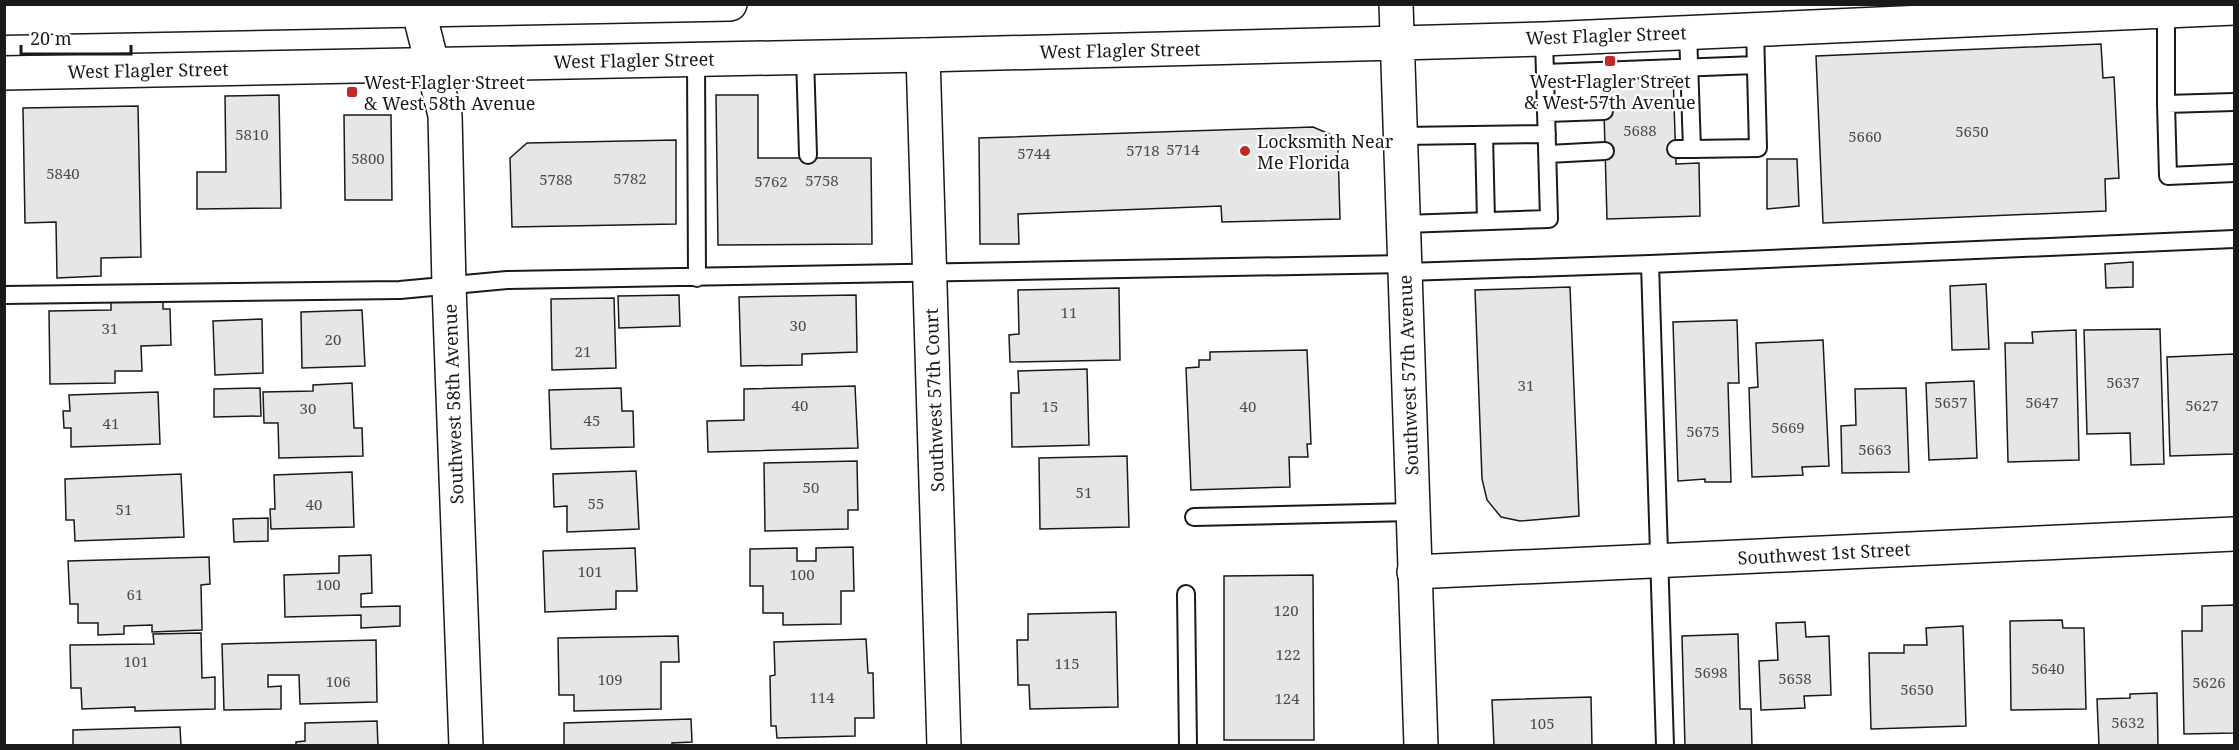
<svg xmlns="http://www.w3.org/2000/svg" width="2239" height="750" font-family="'Noto Serif',serif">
<rect width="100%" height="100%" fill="#fff"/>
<!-- building -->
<path fill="#e6e6e6" stroke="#1a1a1a" stroke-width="1.5" d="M2101,44L2103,78L2114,77L2119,178L2105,179L2106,211L1823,223L1816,56Z
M1673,73L1676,164L1699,163L1700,216L1607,219L1603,75Z
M279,95L281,208L197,209V172H226L225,96Z
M716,95H758V158H871L872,244L718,245Z
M138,106L141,257L101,258V276L57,278L56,222L25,223L23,108Z
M344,115H391L392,200H345Z
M1313,127L1332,135L1338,150L1340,219L1222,222L1221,206L1018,214L1019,244H980L979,138Z
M676,140V224L512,227L510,158L527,143Z
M1767,159H1797L1799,206L1767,209Z
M2133,262V287L2106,288L2105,264Z
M1986,284L1989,349L1952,350L1950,286Z
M1570,287L1579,516L1520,521L1501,517L1487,500L1482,479L1475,290Z
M1119,288L1120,360L1010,362L1009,335L1019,334L1018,290Z
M679,295L680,326L619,328L618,296Z
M856,295L857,352L802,354V365L741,366L739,297Z
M163,298V309H170L171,345L141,346L142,371H115V383L50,384L49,311L111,310V299Z
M614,298L616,368L552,370L551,299Z
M362,310L365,366L302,368L301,312Z
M262,319L263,373L215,375L213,321Z
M1737,320L1739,383H1728L1731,482H1705V479L1678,481L1673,322Z
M2160,329L2164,464L2131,465L2130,433L2087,434L2084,330Z
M2076,330L2079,460L2008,462L2005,343H2033L2032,332Z
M1823,340L1829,466L1802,467L1803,475L1752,477L1749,388L1758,387L1756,343Z
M1307,350L1311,444H1307L1308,457H1289L1290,487L1191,490L1186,368L1199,367V360H1210V352Z
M2234,354V454L2170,456L2167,357Z
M1087,369L1089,445L1012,447L1011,393H1019L1018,371Z
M1974,381L1977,458L1929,460L1926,383Z
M352,383L354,428H362L363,456L279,458L278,423H264L263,392L313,391V385Z
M855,386L858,448L708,452L707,421L744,420V389Z
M260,388L261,416L214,417V389Z
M621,388L622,411H633L634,447L551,449L549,390Z
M1906,388L1909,472L1842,473L1841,426L1856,425L1855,389Z
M158,392L160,444L71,447V428H64L63,411H70L69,395Z
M1127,456L1129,527L1040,529L1039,458Z
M857,461L858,510H848V529L765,531L764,463Z
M636,471L639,529L567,532V506L554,507L553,474Z
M352,472L354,527L271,529L270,509H275L274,475Z
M181,474L184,537L75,541L74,520H66L65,479Z
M268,518V541L234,542L233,519Z
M853,547L854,591H841V624L783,625V613H763V586H750V549L797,548V561H816V548Z
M635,548L637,591H616V609L545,612L543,551Z
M371,555L372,593L361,594V607L400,606V626L361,628V615L285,617L284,575L339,573V556Z
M209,557L210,584L201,585L202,630L152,632V625L124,626V634L98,635V623H78V604H70L68,561Z
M1313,575L1314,740H1224V576Z
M2234,605V733L2184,734L2182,631H2202V606Z
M1116,612L1118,707L1030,709L1029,685H1018L1017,640H1028V614Z
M2062,620L2063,628H2084L2086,709L2011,710L2010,621Z
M1805,622L1806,637L1829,636L1831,695L1804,696L1805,708L1761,710L1759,661L1778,660L1776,623Z
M1963,626L1966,726L1871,729L1869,653H1904V645H1927L1926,628Z
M201,633L202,678L215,677V709L135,711V707L82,709L81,688H71L70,645L154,644L153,634Z
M1738,634L1740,709H1751L1752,746H1685L1682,636Z
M678,636L679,662H661V709L574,711V695H559L558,638Z
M866,639L868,673H873L874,718H855V736L777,738L776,726H771L770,676L775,675L774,642Z
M376,640L377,702L300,704L299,675H268V687L281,686V709L224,710L222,644Z
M2157,693L2158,746H2099L2097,699L2130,698V694Z
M1591,697L1592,746H1494L1492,700Z
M691,719L692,742L672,743V746H564V723Z
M377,721L378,746H296V742L305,741V723Z
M180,727L181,746H73V730Z"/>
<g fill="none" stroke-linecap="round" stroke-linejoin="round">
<!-- lane casing -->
<g stroke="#1a1a1a" stroke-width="20">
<path id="lane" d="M2166,11V104L2234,102
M1688,32L1692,149L1758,148L1755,29
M805,57L808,155
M696,59L697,278
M1545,73L1756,65
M2166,104L2168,176L2234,173
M1547,113L1604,111
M1484,135L1486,221
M1402,136L1547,134
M1676,149H1692
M1548,154L1605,151
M1404,224L1549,219L1544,39
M1650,264L1665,746
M1406,272L1650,264L2234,239
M4,295L400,290L507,280L1405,264
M1194,517L1412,512
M1186,594L1188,746"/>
</g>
<!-- street casing -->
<g stroke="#1a1a1a" stroke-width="36">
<path id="street" d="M417,4L445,115L449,286L466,746
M923,55L944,746
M1414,572L2234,534"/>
</g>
<!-- secondary casing -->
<g stroke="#1a1a1a" stroke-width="36">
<path id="secondary" d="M1396,4L1421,746
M4,18L730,4
M4,73L923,55L1398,43L1544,39L2234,8"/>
</g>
<!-- lane -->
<use href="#lane" stroke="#fff" stroke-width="16"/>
<!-- street -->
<use href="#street" stroke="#fff" stroke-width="33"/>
<!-- secondary -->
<use href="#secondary" stroke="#fff" stroke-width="33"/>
</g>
<!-- markers -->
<g fill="#c62828" stroke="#fff" stroke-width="2">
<rect x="1604" y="55" width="12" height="12" rx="3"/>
<rect x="346" y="86" width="12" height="12" rx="3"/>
<circle cx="1245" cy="151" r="6"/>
</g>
<g text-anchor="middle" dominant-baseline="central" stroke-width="4.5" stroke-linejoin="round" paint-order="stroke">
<!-- number labels -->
<g font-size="15" fill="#4d4d4d">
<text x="1640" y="130">5688</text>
<text x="1972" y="131">5650</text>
<text x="252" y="134">5810</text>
<text x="1865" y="136">5660</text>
<text x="1183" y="149">5714</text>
<text x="1143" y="150">5718</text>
<text x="1034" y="153">5744</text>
<text x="368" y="158">5800</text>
<text x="63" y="173">5840</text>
<text x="630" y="178">5782</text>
<text x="556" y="179">5788</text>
<text x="822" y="180">5758</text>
<text x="771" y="181">5762</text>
<text x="1069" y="312">11</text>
<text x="798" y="325">30</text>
<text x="110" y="328">31</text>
<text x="333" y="339">20</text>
<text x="583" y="351">21</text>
<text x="2123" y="382">5637</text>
<text x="1526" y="385">31</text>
<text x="1951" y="402">5657</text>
<text x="2042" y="402">5647</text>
<text x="800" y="405">40</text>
<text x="2202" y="405">5627</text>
<text x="1050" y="406">15</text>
<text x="1248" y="406">40</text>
<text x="308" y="408">30</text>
<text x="592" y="420">45</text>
<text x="111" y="423">41</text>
<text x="1788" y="427">5669</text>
<text x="1703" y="431">5675</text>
<text x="1875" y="449">5663</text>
<text x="811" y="487">50</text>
<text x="1084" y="492">51</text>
<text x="596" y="503">55</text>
<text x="314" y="504">40</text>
<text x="124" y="509">51</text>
<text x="590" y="571">101</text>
<text x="802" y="574">100</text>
<text x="328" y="584">100</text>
<text x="135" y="594">61</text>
<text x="1286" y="610">120</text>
<text x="1288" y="654">122</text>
<text x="136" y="661">101</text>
<text x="1067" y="663">115</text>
<text x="2048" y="668">5640</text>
<text x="1711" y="672">5698</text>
<text x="1795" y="678">5658</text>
<text x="610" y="679">109</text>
<text x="338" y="681">106</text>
<text x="2209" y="682">5626</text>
<text x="1917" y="689">5650</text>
<text x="822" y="697">114</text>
<text x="1287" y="698">124</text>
<text x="2128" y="722">5632</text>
<text x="1542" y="723">105</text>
</g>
<!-- street labels -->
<g font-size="18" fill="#1a1a1a" stroke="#fff">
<text transform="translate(1606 35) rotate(-2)">West Flagler Street</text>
<text transform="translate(1120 50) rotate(-1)">West Flagler Street</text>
<text transform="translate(634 60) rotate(-1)">West Flagler Street</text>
<text transform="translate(148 70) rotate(-1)">West Flagler Street</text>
<text transform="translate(1408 375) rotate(-92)">Southwest 57th Avenue</text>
<text transform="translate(934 400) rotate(-92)">Southwest 57th Court</text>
<text transform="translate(453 404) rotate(-92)">Southwest 58th Avenue</text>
<text transform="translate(1824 553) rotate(-3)">Southwest 1st Street</text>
</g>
<!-- poi labels -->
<g font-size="18" fill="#1a1a1a" stroke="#fff" text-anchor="start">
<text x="1610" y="81" text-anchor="middle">West Flagler Street<tspan x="1610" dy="21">&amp; West 57th Avenue</tspan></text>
<text x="364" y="82">West Flagler Street<tspan x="364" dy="21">&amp; West 58th Avenue</tspan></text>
<text x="1257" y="141">Locksmith Near<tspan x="1257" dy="21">Me Florida</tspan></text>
</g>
</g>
<!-- border -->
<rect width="2239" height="750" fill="none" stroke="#1a1a1a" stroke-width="12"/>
<!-- scale -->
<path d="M21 45v9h110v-9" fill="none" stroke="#1a1a1a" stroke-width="3"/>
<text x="30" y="45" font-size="18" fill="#1a1a1a" stroke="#ffffff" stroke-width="4.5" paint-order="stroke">20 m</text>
</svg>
